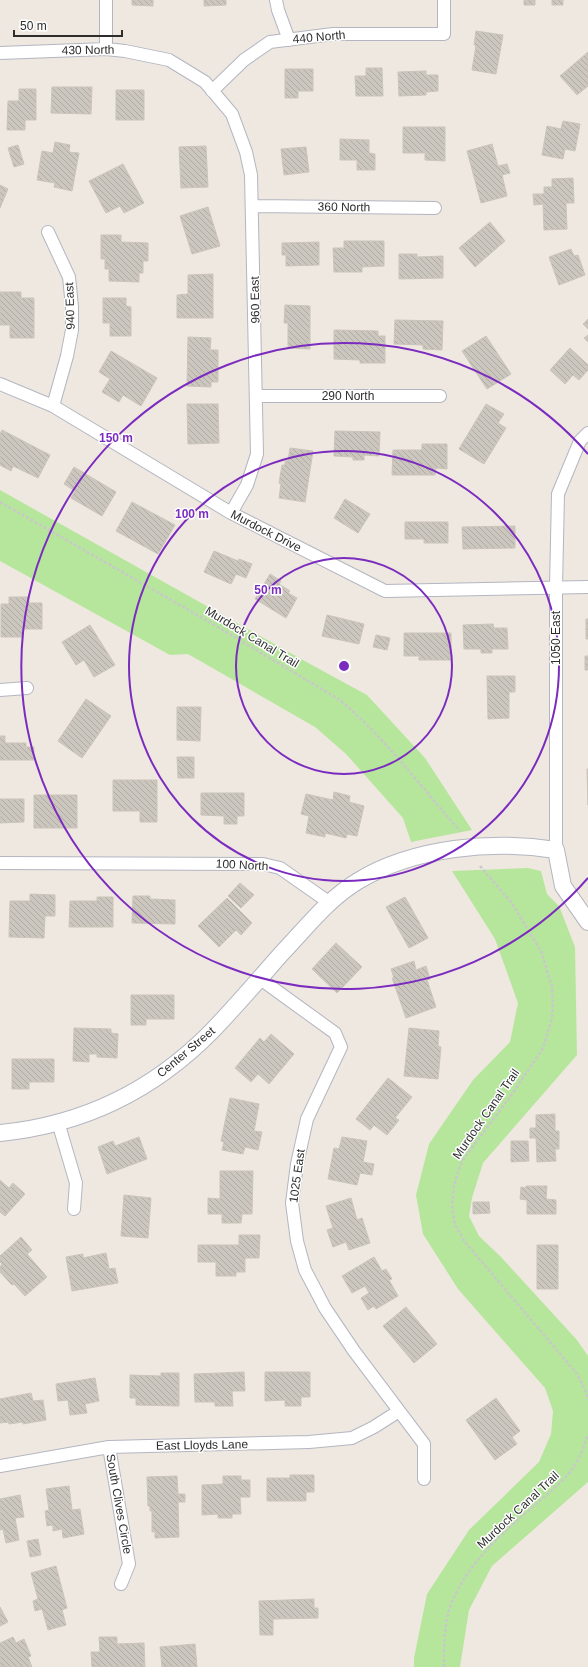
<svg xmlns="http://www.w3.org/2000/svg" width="588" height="1667" font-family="Arial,sans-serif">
<defs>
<pattern id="building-back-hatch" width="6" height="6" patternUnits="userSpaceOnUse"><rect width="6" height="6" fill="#cbc6be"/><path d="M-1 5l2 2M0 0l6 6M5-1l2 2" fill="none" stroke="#afaaa4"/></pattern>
</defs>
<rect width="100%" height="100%" fill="#efe8e0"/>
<!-- grass -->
<path fill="#b6e69c" d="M0,490L301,659L367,695L425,758L472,830L411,842L403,818L346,754L315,727L188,654L170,655L0,561Z
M528,868L541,871L547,894L559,906L575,947L577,1055L483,1163L472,1198L469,1216L479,1236L501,1257L577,1340L588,1356V1482L492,1566L469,1610L460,1667H414V1658L427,1594L469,1530L539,1462L551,1434L553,1411L545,1388L458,1289L423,1234L416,1195L429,1144L473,1080L510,1042L518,1003L495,939L452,871Z"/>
<!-- building -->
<path fill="url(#building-back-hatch)" stroke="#cbc4b9" d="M132,0H153V6L132,5Z
M204,0H226V5L204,6Z
M524,0H535V5H524Z
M552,0H563V5H552Z
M476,31L503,35L496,74L472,70L476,45H474Z
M588,52V86L577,95L560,76Z
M366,68H382L383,96H356L355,76H366Z
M285,69H313V91H298V98H285Z
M426,71V75H438V91L426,92V95L399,96L398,72Z
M52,87H92L91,114L51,113Z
M19,89H36V120H25V130H7L8,101H19Z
M116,90H144V120H116Z
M563,121L580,124L575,151L565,149L563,159L542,155L547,126L561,129Z
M403,127H445V161L425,160V153H403Z
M340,139L369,140V153L375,154V170H357V160H340Z
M55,142L70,145L69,152L79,153L72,191L54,187L55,183L37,180L42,151L53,153Z
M492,144L498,166L507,164L510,173L502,175L507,196L481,203L467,151Z
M18,145L24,164L14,167L8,148Z
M206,146L208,187L181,188L179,147Z
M306,147L309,172L284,175L281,149Z
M123,164L144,203L124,213L120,206L106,213L89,181Z
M573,178L574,203H566L567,229L544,230L543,204L534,205L533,194H544V187H552V179Z
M0,185L8,189L0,208Z
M208,207L220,246L192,254L180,216Z
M490,222L505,241L475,267L459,248Z
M101,235H121V242L148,243V261H143V273H139V282L109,281V269H105V259H101Z
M344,241H384V266L362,267V272H334L333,248H344Z
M319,242V265L286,266V255H282V243Z
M571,249L574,256L578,255L585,275L559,285L549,257Z
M399,254H417V257L443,256V278L399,279Z
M213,274V318H177V295L188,294V275Z
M0,292H21V298H34V338H10V325H0Z
M103,298H126V306L131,307V336H110V323H103Z
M285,305L310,306V349L288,348V323H284Z
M588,319V329L583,324Z
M395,320L443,321L442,350L423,349V345L394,344Z
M334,330L378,331V336H385V363H360V360L334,359Z
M588,335V342L584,338Z
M486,336L511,374L487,389L462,351Z
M188,337L211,338L210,350H218V382H211V387L187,386Z
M570,348L588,365V370L579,380L573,375L565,384L550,370Z
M111,351L157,378L141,406L123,395L119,402L102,392L110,379L99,372Z
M187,404H218L219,443L188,444Z
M486,404L504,414L498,423L506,428L484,464L459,449Z
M2,430L50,455L38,478L13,466L11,471L0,465V434Z
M335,431L380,432L379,456L364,455V460H353V457L334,456Z
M422,444H447V469L436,468L435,475H392L393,450H422Z
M290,448L313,451L305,502L279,498L281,484L279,483L282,465H285V461H288Z
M74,467L116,492L102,516L71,498L75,491L64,484Z
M345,499L370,514L358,533L334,518Z
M132,502L175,525L158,554L116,531Z
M405,522H448V543H424V539H405Z
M515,526V548L463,549L462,527Z
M214,551L238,561L239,559L252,564L246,578L236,574L231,584L204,572Z
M270,574L281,581L279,584L290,591L288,593L297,598L286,618L255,599Z
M9,597H29V603H42V629H23V637H1V604H9Z
M327,615L364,624L359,644L322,636Z
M586,619H588V639H586Z
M493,624L494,628H507L508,649H492V653H481V649H464L463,625Z
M90,625L115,665L94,677L84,660L76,665L62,642Z
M404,633H451V660H419V656H404Z
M376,635L390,638L387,650L373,647Z
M585,656H588V670H585Z
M487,676H515V692H509V718L488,719Z
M86,699L111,716L82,758L58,741Z
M177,707H201L200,741L177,740Z
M0,736H5V743H26V747H34V760H0Z
M177,757H194V778H178Z
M587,769H588V805Z
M113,780H157V822H140V811H113Z
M334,792L350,796L349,802L364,806L357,836L347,834L346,838L325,833V837L306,833L309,816L301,814L306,794L333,800Z
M201,793H244V816H237V824H224V816L201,815Z
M34,795H77V828H34Z
M0,799H24V822L0,823Z
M240,883L254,895L241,908L228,896Z
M30,894L55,895V916H45L44,938L9,937L10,901H30Z
M133,896H150V899L175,900V924L132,923Z
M97,897H113V927H69L70,901H97Z
M405,897L428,938L409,948L386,907Z
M227,898L252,923L241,935L236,930L219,947L198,926Z
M336,943L362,967L337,993L312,969Z
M414,961L416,970L426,966L430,979L427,980L436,1007L406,1018L392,978H394L391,969Z
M131,995H174V1019H146V1025H131Z
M74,1028L111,1029V1033L118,1034L117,1058L97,1057V1054H89V1062L73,1061Z
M409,1028L439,1031L438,1046L441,1047L438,1079L404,1076Z
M271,1034L294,1054L269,1084L258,1074L251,1082L235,1068L260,1038L264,1042Z
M12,1059H54V1082H29V1089H12Z
M388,1078L412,1097L395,1118L399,1120L387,1135L374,1125L370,1130L356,1119Z
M230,1098L259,1104L254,1131L262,1132L258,1150L245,1147L243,1154L222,1150L224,1142L221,1141Z
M555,1114V1131H559V1149H555L556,1161L537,1162L536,1138H530V1128H536V1115Z
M139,1137L147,1159L107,1174L98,1147L113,1141L115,1146Z
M342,1137L367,1141L363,1162L374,1164L372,1175L360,1173L357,1185L328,1179L334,1148L339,1149Z
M511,1141H528L529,1161L511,1162Z
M220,1171H253L252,1214H242L241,1223H222V1214H208V1198L220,1199Z
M0,1180L9,1188L13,1183L25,1194L5,1216L0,1212Z
M526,1186H547L546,1199L556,1200V1214H527V1200L520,1199L521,1187L526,1188Z
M124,1195L151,1198L148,1238L121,1236Z
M351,1198L357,1220L362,1218L370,1243L349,1250L346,1242L333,1247L327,1230L333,1228L326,1206Z
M473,1202H489L490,1213L473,1214Z
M239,1235H260L259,1258H245V1272H236V1276H216V1262H198V1245H239Z
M21,1237L32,1250L27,1254L47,1277L25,1296L14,1284L12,1285L0,1272V1267L2,1264L0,1262V1256Z
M537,1245H558V1289H537Z
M106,1253L109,1269L115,1268L118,1283L72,1291L66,1257L83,1254V1258Z
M374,1257L382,1271L386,1269L392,1279L389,1280L398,1296L376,1309L374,1306L368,1310L361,1298L369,1293L365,1286L352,1293L342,1276Z
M406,1307L437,1344L414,1363L383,1326Z
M244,1372L245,1391H232L233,1406H215V1402H195L194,1374Z
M265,1372H310V1397H301V1406H285V1400L265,1401Z
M161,1373H179V1406L136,1405V1398H130V1375L161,1376Z
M95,1378L99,1401L85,1404L87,1413L70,1415L68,1400L58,1401L56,1384Z
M31,1393L33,1401L43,1400L46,1420L23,1424V1422L9,1424L8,1422L0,1423V1399Z
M496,1398L520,1431L512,1437L517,1444L495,1460L466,1420Z
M290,1475H314V1492H306V1501H267V1478H290Z
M177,1476L178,1494H185V1502H178L179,1537L155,1538V1532H152V1511H150V1506H148L147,1477Z
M223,1476H241V1480H250V1497H240L241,1514H232V1518H218V1514L202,1515V1485L223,1484Z
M69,1486L72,1510L80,1509L84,1534L63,1538L62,1529L53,1531V1525L47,1526L45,1511L49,1510L46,1489Z
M20,1495L24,1517L15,1518L19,1540L6,1543L3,1529L0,1530V1499Z
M38,1539L41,1555L30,1557L27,1541Z
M56,1566L67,1608L62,1610L66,1625L48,1630L42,1609L35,1611L33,1601L38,1599L31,1573Z
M314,1599V1608H318V1618L273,1619V1635H260L259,1601Z
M0,1607L8,1622L0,1626Z
M13,1637L16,1643L24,1639L31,1656L28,1657L32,1667H0V1643Z
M99,1637H117V1644L144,1643L145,1667H92L91,1652H100Z
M195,1644L197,1667H162L160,1647Z"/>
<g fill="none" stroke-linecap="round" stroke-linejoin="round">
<!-- street casing -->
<g stroke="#b3b6c1" stroke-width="14">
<path id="street" d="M106,0V49
M276,0L278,10L289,40
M0,53L106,49L125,51L169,60L205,82L232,114L246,152L251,175L257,454L247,485L231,513
M212,91L244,60L270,42L333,34H444V0
M253,206L435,208
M48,232L69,277L72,307V330L67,356L53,406
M0,384L53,406L231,513L385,591L588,587
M257,396H440
M0,690L27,688
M556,850V587L558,494L580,441L588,433
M0,863L263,864L280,868L330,903
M259,978L335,1033L341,1047L307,1119L297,1164L292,1203L297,1241L305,1270L325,1308L354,1351L424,1444V1479
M58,1122L76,1183L74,1209
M109,1447L129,1564L121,1584
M0,1466L109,1447L309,1442L352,1438L374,1427L399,1411"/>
</g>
<!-- secondary casing -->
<g stroke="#b3b6c1" stroke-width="18">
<path id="secondary" d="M0,1133C82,1125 154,1090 212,1031C236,1006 259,979 282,953C306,928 328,899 358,881C414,847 493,840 556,850L563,886L588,922"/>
</g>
<!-- path -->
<path stroke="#c8c8c8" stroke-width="2.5" stroke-dasharray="3 2" stroke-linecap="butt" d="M0,502L206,620L340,700C385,738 421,787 460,831
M480,866L511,902L541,951L552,987L553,1010L551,1021L543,1048L513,1093L462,1161L454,1185L452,1207L455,1225L465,1242L577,1374L585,1389L588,1400
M444,1667C444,1649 444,1627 449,1610C464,1566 501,1534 535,1505C563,1480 577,1472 588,1434"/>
<!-- street -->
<use href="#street" stroke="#fff" stroke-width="12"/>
<!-- secondary -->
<use href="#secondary" stroke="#fff" stroke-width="16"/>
</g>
<!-- distance rings -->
<g fill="none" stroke="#7b2cbf" stroke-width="2">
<circle cx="344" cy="666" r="108"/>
<circle cx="344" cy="666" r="215"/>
<path d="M588 878A323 323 0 1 1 588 454"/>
</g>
<g text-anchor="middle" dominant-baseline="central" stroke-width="3" stroke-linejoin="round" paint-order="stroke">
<!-- street labels -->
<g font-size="12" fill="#2d2d2d" stroke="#fff">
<text transform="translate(319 37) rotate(-5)">440 North</text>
<text transform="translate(88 50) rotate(-1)">430 North</text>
<text transform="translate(344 207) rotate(1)">360 North</text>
<text transform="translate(255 300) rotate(-91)">960 East</text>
<text transform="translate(70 306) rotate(-92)">940 East</text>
<text x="348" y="396">290 North</text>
<text transform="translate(266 531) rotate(27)">Murdock Drive</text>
<text transform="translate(252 637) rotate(31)">Murdock Canal Trail</text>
<text transform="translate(556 638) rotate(-90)">1050 East</text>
<text transform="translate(242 865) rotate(3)">100 North</text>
<text transform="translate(186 1052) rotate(-40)">Center Street</text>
<text transform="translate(486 1114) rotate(-55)">Murdock Canal Trail</text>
<text transform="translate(297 1176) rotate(-82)">1025 East</text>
<text transform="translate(202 1445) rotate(-1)">East Lloyds Lane</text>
<text transform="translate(119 1504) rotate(80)">South Clives Circle</text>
<text transform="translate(518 1510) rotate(-43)">Murdock Canal Trail</text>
</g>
</g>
<circle cx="344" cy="666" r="6" fill="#7b2cbf" stroke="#fff" stroke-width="2"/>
<g font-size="12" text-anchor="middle" font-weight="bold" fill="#7b2cbf" stroke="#fff" stroke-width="3" stroke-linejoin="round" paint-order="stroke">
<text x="116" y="442">150 m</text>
<text x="192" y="518">100 m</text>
<text x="268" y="594">50 m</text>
</g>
<!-- scale -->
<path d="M14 30v6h108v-6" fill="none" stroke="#2d2d2d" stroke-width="2"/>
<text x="20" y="30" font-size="12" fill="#2d2d2d" stroke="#ffffff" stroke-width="3" paint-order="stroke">50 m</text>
</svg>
